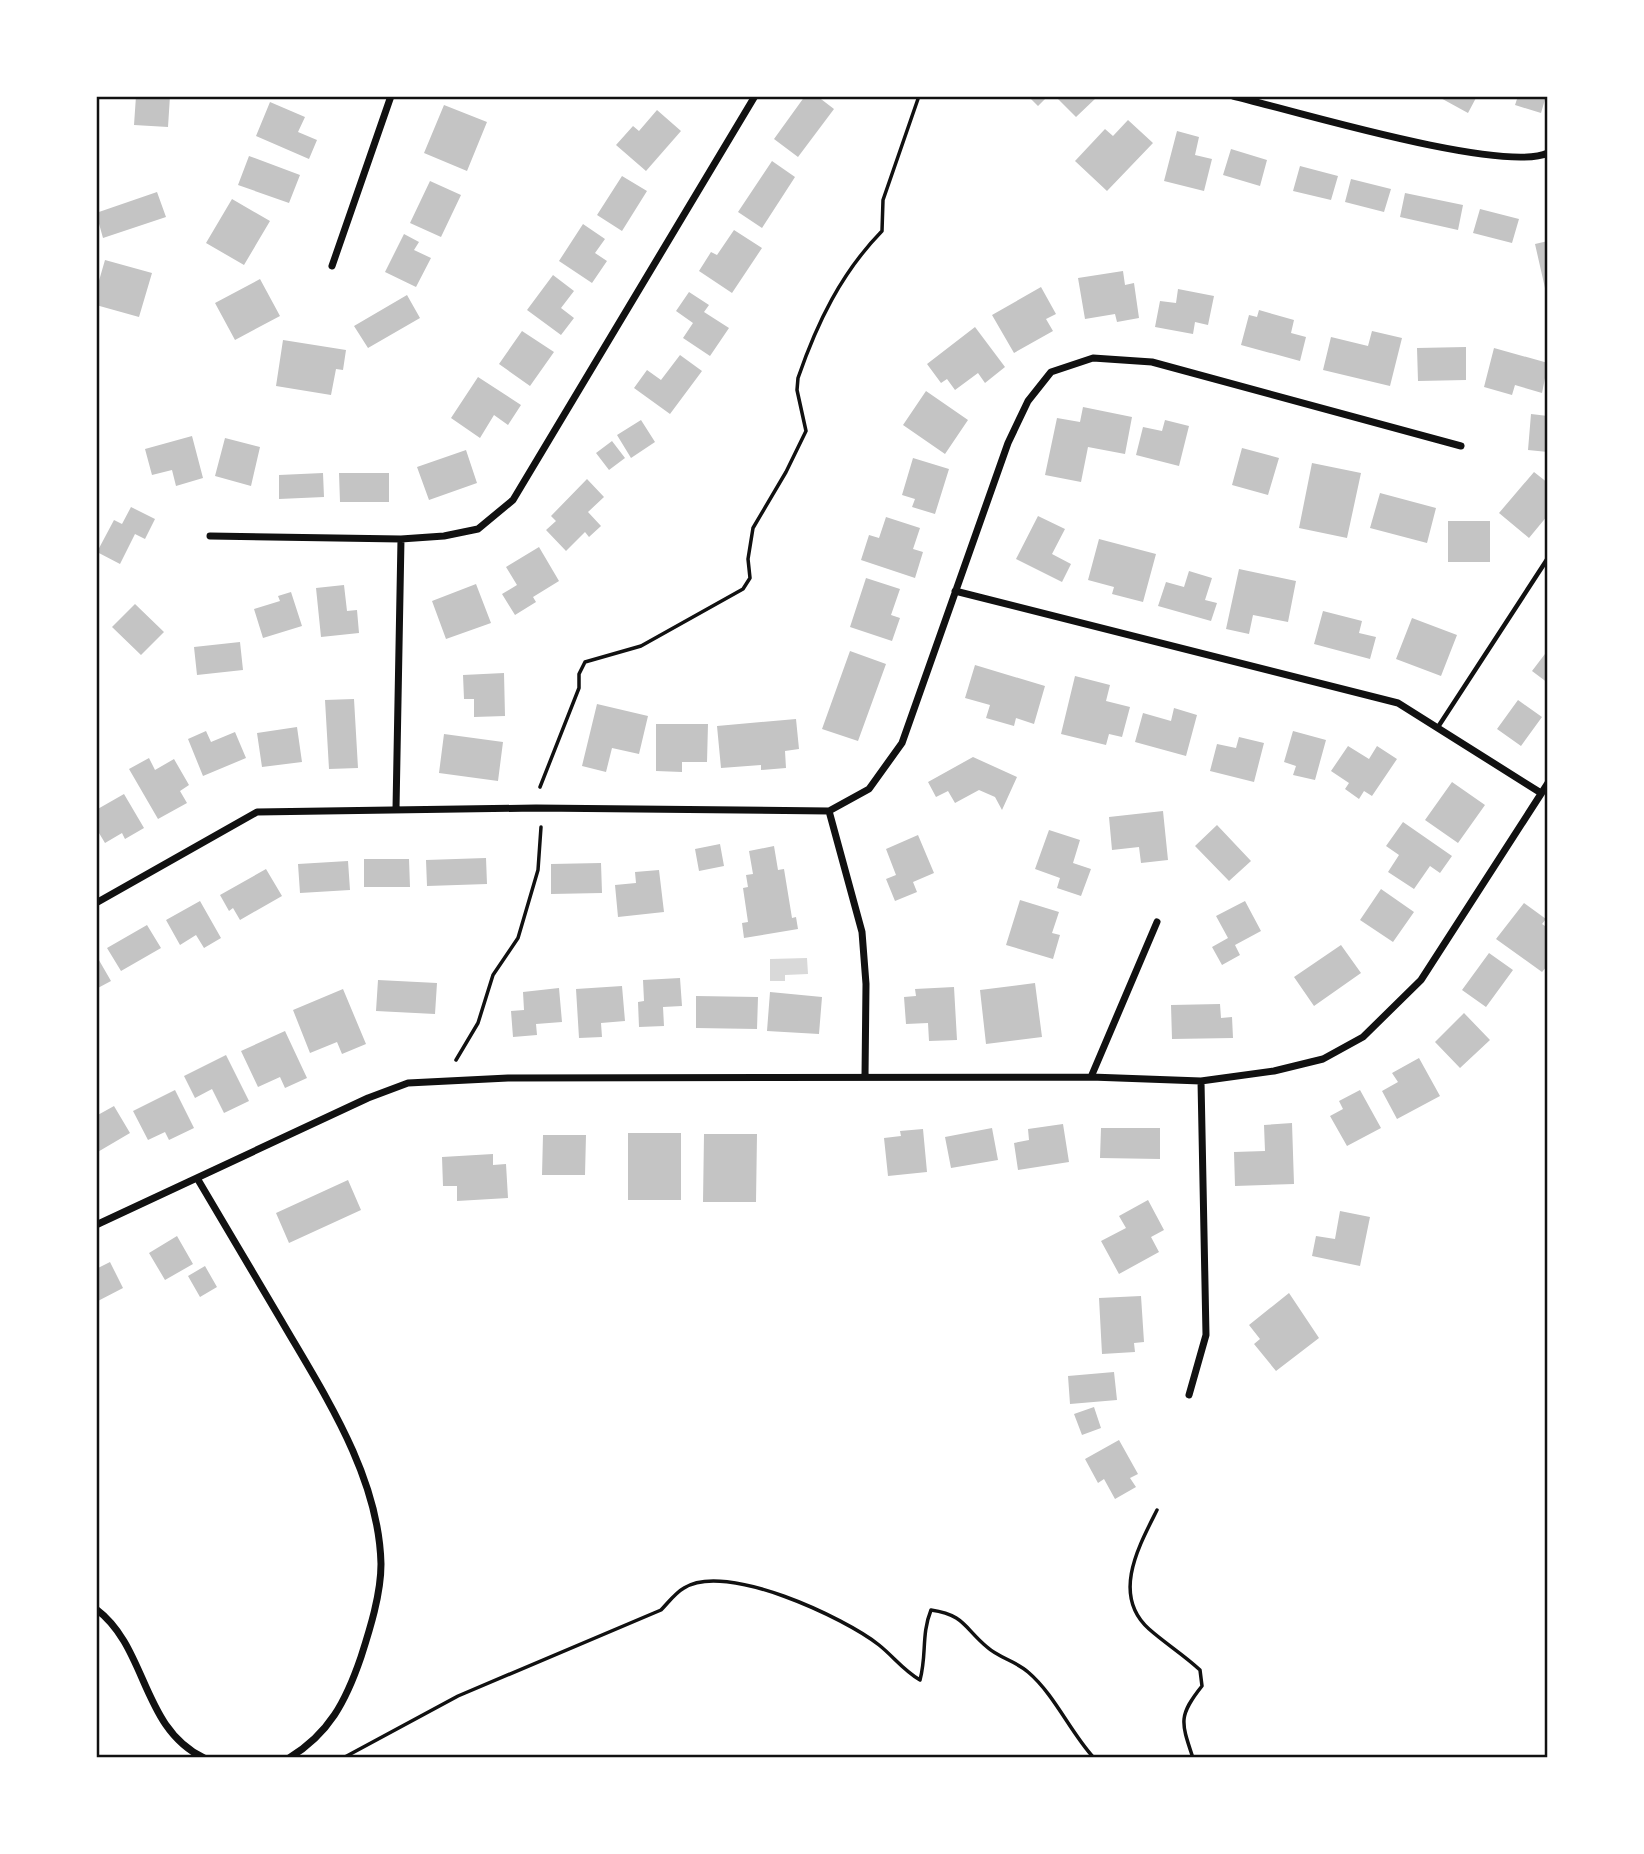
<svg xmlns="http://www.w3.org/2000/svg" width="1644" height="1854" font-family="'Open Sans',sans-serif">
<rect width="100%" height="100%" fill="#fff"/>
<!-- water -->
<path fill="#d9d9d9" d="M807,958L808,974L785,975V981H770V959Z"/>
<!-- building -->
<path fill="#c4c4c4" d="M136,96H170L168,127L134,125Z
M805,96H817L834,109L798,157L774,139Z
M1028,96H1048L1038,106Z
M1055,96H1094L1096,98L1076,117Z
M1437,96H1477L1468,113Z
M1518,96H1546L1541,113L1515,105Z
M270,102L305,117L298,132L317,140L309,159L256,136Z
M444,105L487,122L467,171L424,153Z
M657,110L681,131L646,171L616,145L633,126L639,131Z
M1128,120L1153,143L1107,191L1075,161L1105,129L1113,136Z
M1177,131L1199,137L1195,155L1212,159L1204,191L1164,181Z
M1231,149L1267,160L1260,186L1223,175Z
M249,156L300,175L289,203L238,185Z
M772,161L795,177L762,228L738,212Z
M1300,166L1338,176L1331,200L1293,191Z
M622,176L647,191L622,231L597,215Z
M1351,179L1391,189L1384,212L1345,202Z
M430,181L461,195L441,237L410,223Z
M157,192L166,217L103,238L96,213Z
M1405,193L1463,205L1458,230L1400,217Z
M232,199L270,221L244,265L206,243Z
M1480,209L1519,219L1512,243L1473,233Z
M583,224L605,239L595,253L607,261L592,283L559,261Z
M734,230L762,248L732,293L699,271L711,252L717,255Z
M404,234L419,242L414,250L431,258L416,287L385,272Z
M1548,241V288H1545L1535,244Z
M105,260L152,273L139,317L96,305V291Z
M1123,271L1125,285L1134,283L1139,318L1117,322L1115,314L1085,319L1078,278Z
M553,275L574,291L561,308L574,318L561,335L527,310Z
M260,279L280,316L235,340L215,303Z
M1041,287L1056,314L1046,319L1053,331L1014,353L992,315Z
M1178,289L1214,296L1208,325L1195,322L1193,334L1155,327L1160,301L1176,303Z
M689,292L709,305L704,312L729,328L710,356L683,338L693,323L676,311Z
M407,295L420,318L368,348L354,326Z
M1259,310L1294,320L1291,333L1306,337L1300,361L1241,345L1249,315L1257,317Z
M975,327L1005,367L985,383L978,373L955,390L947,379L941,383L927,364Z
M522,331L554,352L530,386L499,364Z
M1372,331L1402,338L1390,386L1323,370L1331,337L1368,346Z
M283,340L346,350L343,370L336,369L331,395L276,386Z
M1466,347V380L1418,381L1417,348Z
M1494,348L1548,363L1542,393L1515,385L1512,395L1484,387Z
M680,355L702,371L670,414L634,388L647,370L661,380Z
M478,377L521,405L508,425L494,415L480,438L451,418Z
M926,391L968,420L945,454L903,425Z
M1083,407L1132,417L1125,454L1088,447L1081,482L1045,475L1057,418L1080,422Z
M1531,414L1548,416V452L1528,450Z
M641,420L655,442L631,458L617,435Z
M1165,420L1189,426L1179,466L1136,455L1143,427L1162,431Z
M192,436L203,478L176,486L172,470L152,475L145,449Z
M225,438L260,447L251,486L215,476Z
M612,441L625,458L609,470L596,453Z
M1242,448L1279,458L1268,495L1232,485Z
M466,450L477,483L429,500L417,467Z
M913,458L949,469L935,514L912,507L915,499L902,495Z
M1312,463L1361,473L1347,538L1299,528Z
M1534,472L1548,483V515L1529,538L1499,513Z
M323,473L324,497L279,499V475Z
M339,473H389V502H340Z
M587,479L604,497L588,512L601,526L589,537L585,532L566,551L546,530L556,521L551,516Z
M1380,493L1436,508L1427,543L1370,528Z
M131,507L155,519L145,539L135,534L120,564L97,552L114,520L122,524Z
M1038,516L1065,529L1052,554L1071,564L1062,582L1016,559Z
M886,517L920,528L913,549L923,552L915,578L861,560L869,535L879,538Z
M1448,521H1490V562H1448Z
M1099,539L1156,554L1143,602L1112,594L1114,587L1088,580Z
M539,547L559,581L533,597L536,602L515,615L502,594L517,585L506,567Z
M1239,569L1296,581L1288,622L1253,615L1249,634L1226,629Z
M1189,571L1212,578L1205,600L1217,603L1211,621L1158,606L1166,582L1184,587Z
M866,578L900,589L891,615L900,618L892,641L850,627Z
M476,584L491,623L446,639L432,601Z
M344,585L347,611L357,610L359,633L321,637L316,588Z
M291,592L302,626L263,638L254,609L280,601L278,596Z
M135,604L164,632L141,655L112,627Z
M1323,611L1362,621L1359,633L1376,637L1370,659L1314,644Z
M1412,618L1457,635L1441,676L1396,659Z
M240,642L243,670L197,675L194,647Z
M1548,650V683L1532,671Z
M850,651L886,664L858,741L822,729Z
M975,665L1045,686L1034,724L1016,718L1014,726L986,718L990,705L965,698Z
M504,673L505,716L474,717V699H464L463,675Z
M1075,676L1110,685L1106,701L1130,707L1122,737L1109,734L1106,745L1061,734Z
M354,699L358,768L329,769L325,700Z
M1518,700L1542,717L1521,746L1497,729Z
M597,704L648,716L639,754L612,748L606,772L582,766Z
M1174,708L1197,715L1186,756L1135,742L1143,713L1171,721Z
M796,719L799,749L785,751L786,768L761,770V765L721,768L717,726Z
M656,724H708L707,762H682V772L656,771Z
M297,727L302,762L262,767L257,733Z
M206,731L211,742L235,732L246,758L203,776L188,739Z
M1293,731L1326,740L1315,780L1293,775L1296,766L1284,762Z
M444,734L503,742L498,781L439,773Z
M1239,737L1264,743L1254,782L1210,771L1217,744L1236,748Z
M1348,746L1369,759L1377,746L1397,759L1372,796L1364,791L1359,799L1345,789L1349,783L1331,771Z
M973,757L1017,777L1002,810L995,797L979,790L955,803L948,791L936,797L928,782Z
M149,758L155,770L174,759L189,785L180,791L187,803L158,819L129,769Z
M1452,782L1485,805L1458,843L1425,820Z
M124,794L144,828L125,839L122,833L105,843L96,828V810Z
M1163,811L1168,860L1141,863L1139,847L1112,850L1109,817Z
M1403,822L1452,856L1440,873L1430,866L1414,889L1388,872L1399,855L1386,846Z
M1217,825L1251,861L1229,881L1195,846Z
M1049,830L1080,840L1073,863L1091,869L1081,896L1057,888L1060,878L1035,869Z
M918,835L934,873L913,882L917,892L895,901L886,879L896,875L886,849Z
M720,844L724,866L699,871L695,849Z
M774,846L778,870L784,869L792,918L796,917L798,929L744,938L742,923L748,922L743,888L748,887L746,875L753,874L749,851Z
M486,858L487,884L427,886L426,860Z
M364,859H409L410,887H364Z
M348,861L350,890L300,893L298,864Z
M601,863L602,893L551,894V864Z
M266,869L282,896L240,920L233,908L229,911L220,895Z
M659,870L664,912L618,917L615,885L636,883L635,872Z
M1381,889L1414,912L1393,942L1360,920Z
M1020,900L1059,912L1052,933L1060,935L1053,959L1006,945Z
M200,901L221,938L204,948L196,935L180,945L166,920Z
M1245,901L1261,931L1235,945L1240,955L1222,965L1212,947L1228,938L1216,916Z
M1524,903L1546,919L1542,924L1548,928V965L1542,972L1496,939Z
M147,925L161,948L121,971L107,948Z
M1341,945L1361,973L1314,1006L1294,977Z
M1489,953L1513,970L1486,1007L1462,990Z
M96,955L111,981L96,989Z
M680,978L682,1006L663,1007L664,1026L639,1027L638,1002L644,1001L643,980Z
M378,980L437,983L435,1014L376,1011Z
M1035,983L1042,1037L986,1044L980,990Z
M622,986L625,1021L601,1023L602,1037L579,1038L576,989Z
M954,987L957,1040L929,1041L928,1023L906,1024L904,997L916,996L915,989Z
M559,988L562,1022L536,1024L537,1035L513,1037L511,1011L524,1010L523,992Z
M343,989L366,1044L342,1054L337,1042L310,1053L293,1010Z
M770,992L822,997L819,1034L767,1031Z
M696,996L758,997L757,1029L696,1028Z
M1220,1004L1221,1018L1232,1017L1233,1038L1172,1039L1171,1005Z
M1464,1013L1490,1040L1460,1068L1435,1042Z
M285,1031L307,1078L285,1088L280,1077L258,1087L241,1051Z
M226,1055L249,1101L224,1113L212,1089L195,1098L184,1076Z
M1419,1058L1440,1096L1397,1119L1382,1091L1398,1082L1392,1073Z
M175,1090L194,1128L169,1140L165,1132L148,1140L133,1111Z
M1360,1090L1381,1128L1347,1146L1330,1116L1343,1109L1339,1101Z
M114,1106L130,1133L96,1153V1116Z
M1292,1123L1294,1184L1235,1186L1234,1152L1265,1151L1264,1125Z
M1063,1124L1069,1162L1018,1170L1014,1143L1029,1140L1028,1129Z
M992,1128L998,1160L951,1168L945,1137Z
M1101,1128H1160V1159L1100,1158Z
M923,1129L927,1172L888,1176L884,1138L901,1136L900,1131Z
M628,1133H681V1200H628Z
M704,1134H757L756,1202H703Z
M543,1135H586L585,1175H542Z
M493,1154V1165L506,1164L508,1198L457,1201V1186H443L442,1157Z
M348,1180L361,1210L289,1243L276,1213Z
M1148,1200L1164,1230L1151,1237L1159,1252L1119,1274L1101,1241L1126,1228L1119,1216Z
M1340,1211L1370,1217L1360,1266L1312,1256L1316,1236L1335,1239Z
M177,1236L193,1264L165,1280L149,1253Z
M110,1262L123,1288L96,1302V1269Z
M205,1266L217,1287L200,1297L188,1276Z
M1289,1293L1319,1338L1276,1371L1254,1344L1260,1339L1249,1325Z
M1141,1296L1144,1342L1134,1343L1135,1352L1102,1354L1099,1298Z
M1114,1372L1117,1400L1070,1404L1068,1376Z
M1094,1407L1101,1428L1082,1435L1074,1414Z
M1119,1440L1138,1474L1130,1478L1136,1487L1115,1499L1104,1479L1098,1483L1085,1459Z"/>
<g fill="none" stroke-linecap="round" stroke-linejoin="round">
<!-- path -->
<path stroke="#111" stroke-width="3.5" d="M540,787L579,688V674L585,662L641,646L743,589L750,578L748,559L753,528L786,472L806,431L797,390L798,378C817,323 841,273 882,231L883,200L919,96
M456,1060L478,1023L493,975L518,938L538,870L541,827
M1157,1510C1139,1546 1111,1595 1149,1629C1166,1644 1184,1655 1200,1670L1202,1686C1178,1716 1181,1722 1193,1758
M343,1758L458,1696L661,1610C668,1603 675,1593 684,1588C725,1561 845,1618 879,1645C894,1657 903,1670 920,1680C927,1654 921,1635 931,1610C965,1615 964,1628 987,1647C999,1658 1016,1661 1028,1672C1055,1695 1070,1732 1094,1758"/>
<!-- service -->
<path stroke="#111" stroke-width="4.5" d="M1438,727L1548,558"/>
<!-- minor -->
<path stroke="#111" stroke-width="7" d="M1233,96C1291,110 1503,174 1548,153
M332,266L391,96
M210,536L401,539L444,536L478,529L513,500L755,96
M955,591L1398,703L1541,793
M396,809L401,539
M829,811L862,932L866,984L865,1077
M96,903L257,812L536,808L829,811L869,789L902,743L1008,443L1028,401L1051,372L1093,358L1152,362L1461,446
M1091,1077L1157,922
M197,1178C225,1225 253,1273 281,1320C324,1394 379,1476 381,1564C381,1594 370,1629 361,1657C346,1701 329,1734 289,1758
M96,1225L368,1098L408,1083L508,1078L1091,1077L1201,1081L1274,1071L1323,1059L1363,1037L1421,980L1548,783
M1189,1395L1206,1335L1201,1081
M96,1609C148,1648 141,1728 204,1758"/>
</g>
<!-- border -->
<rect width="1644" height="1854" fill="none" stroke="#ffffff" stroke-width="196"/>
<rect x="98" y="98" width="1448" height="1658" fill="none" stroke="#111" stroke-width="2.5"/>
</svg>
